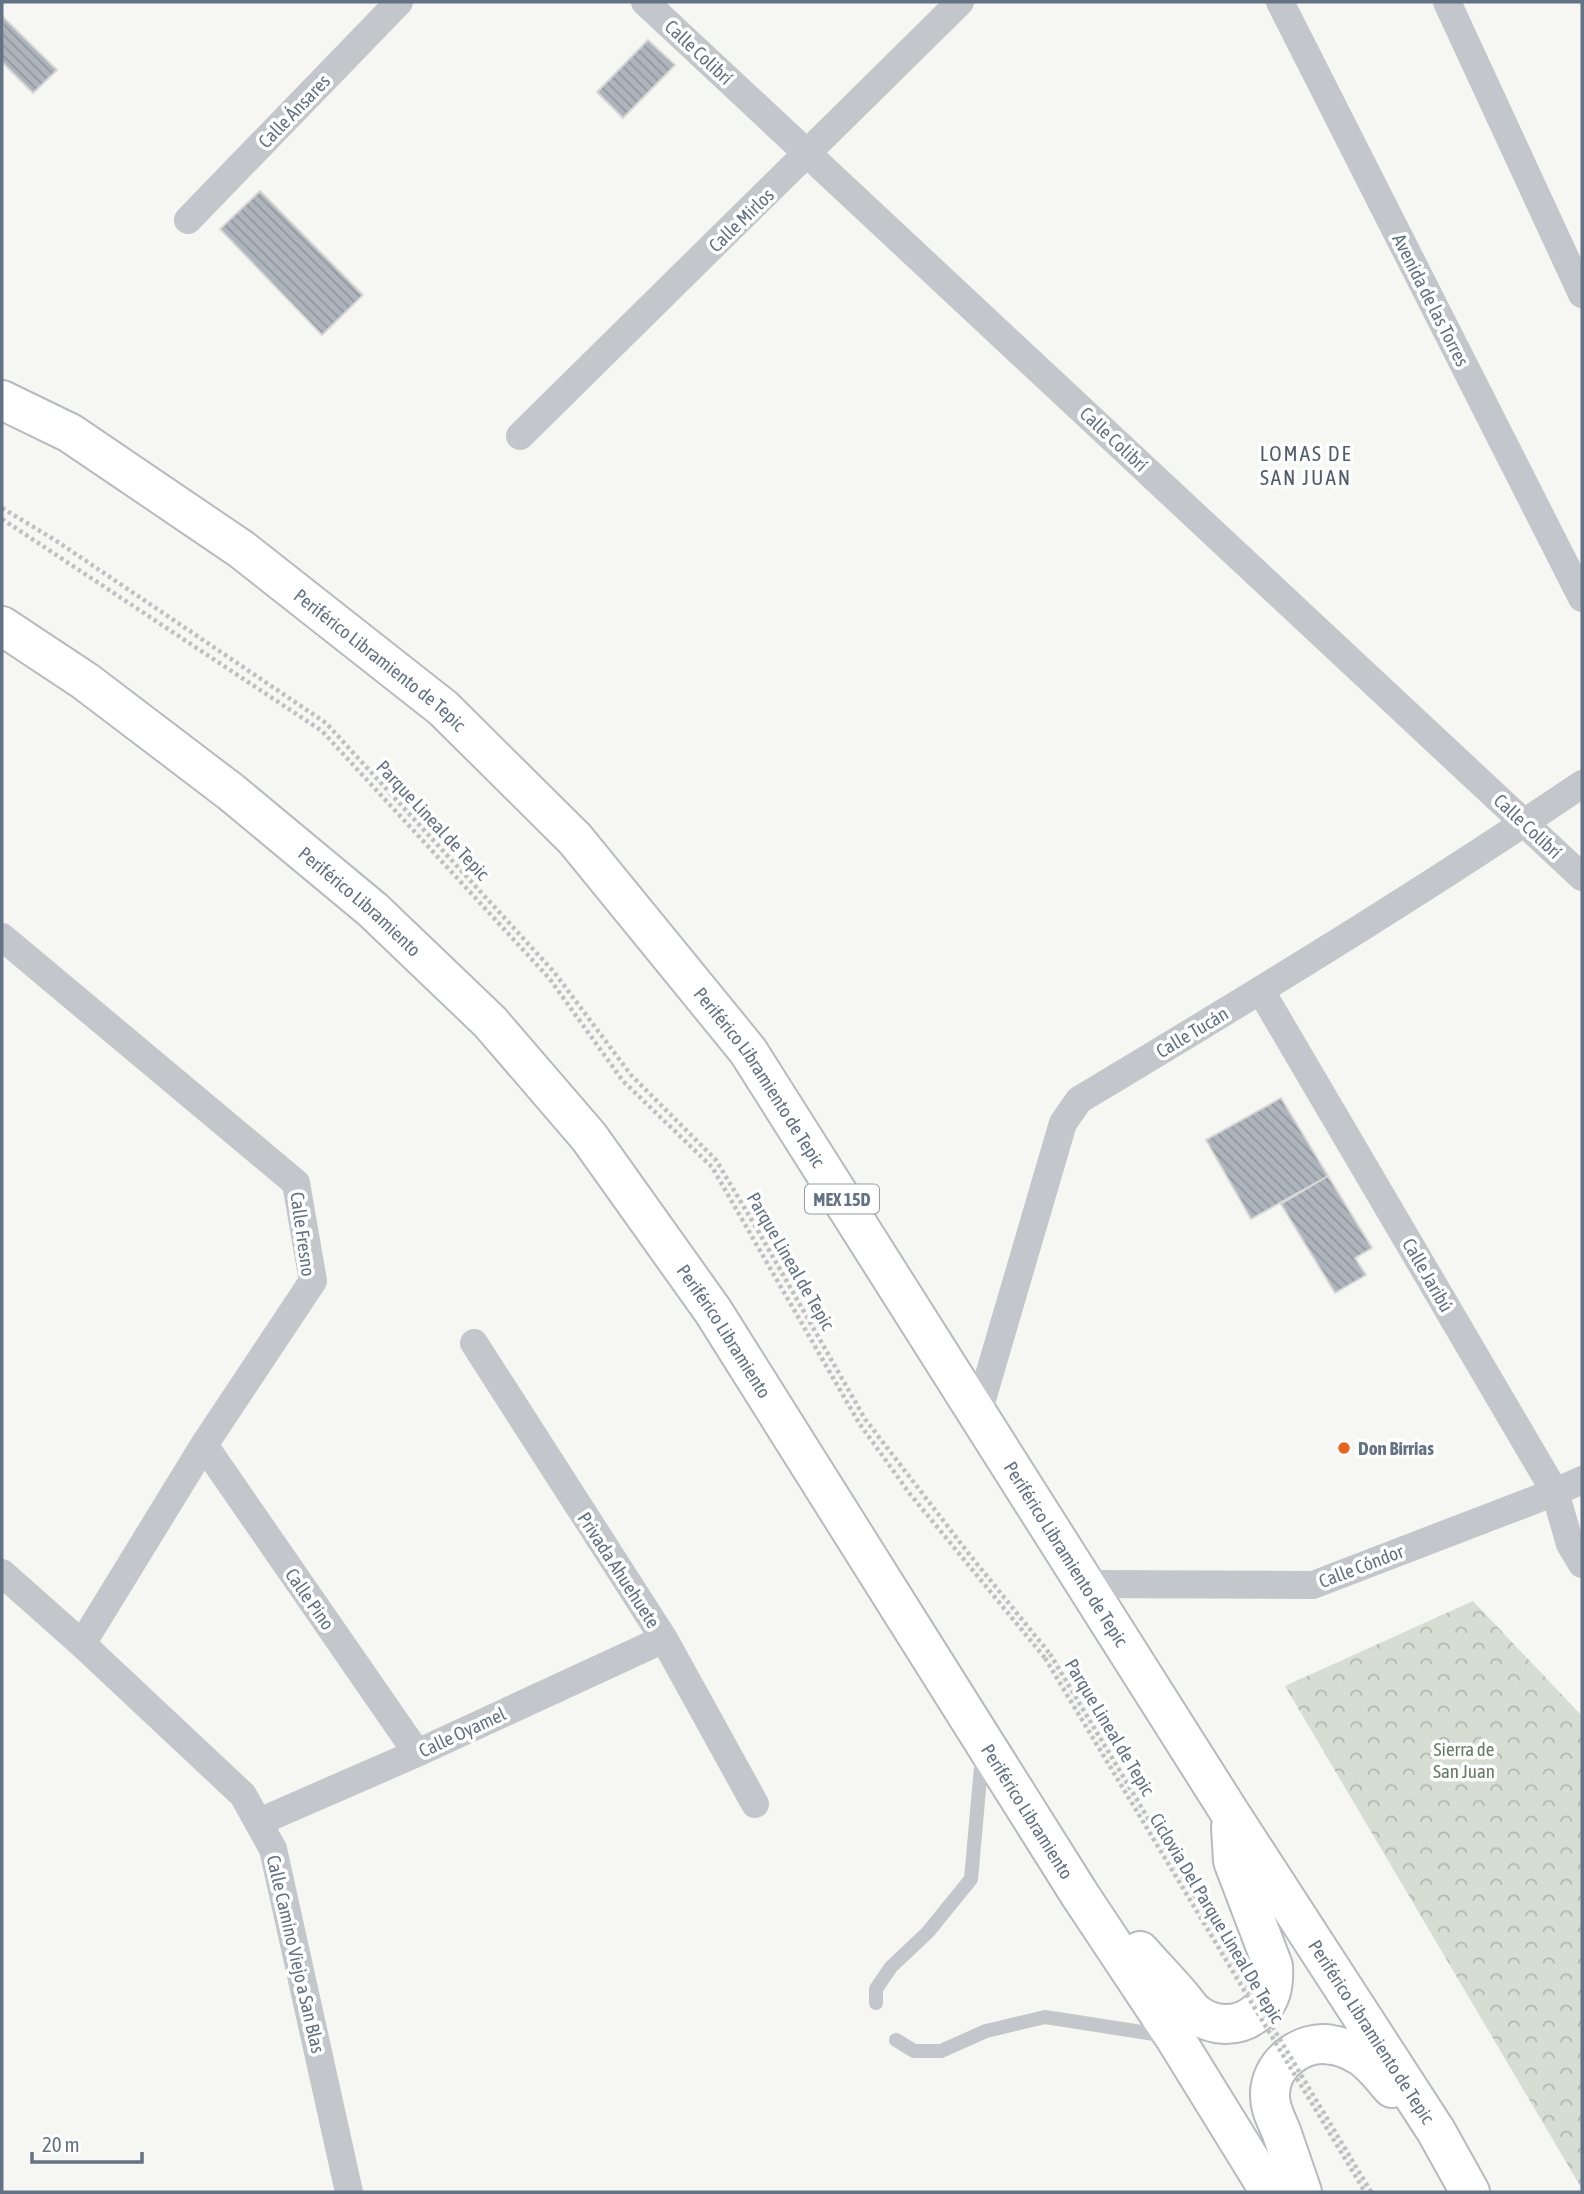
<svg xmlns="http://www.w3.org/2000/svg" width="1584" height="2194" font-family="'Asap Condensed',sans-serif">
<defs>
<pattern id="forest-crowns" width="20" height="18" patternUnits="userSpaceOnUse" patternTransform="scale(1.75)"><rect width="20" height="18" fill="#d6ddd3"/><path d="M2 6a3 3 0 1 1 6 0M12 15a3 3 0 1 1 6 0" fill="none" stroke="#b1b8b1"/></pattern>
<pattern id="building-back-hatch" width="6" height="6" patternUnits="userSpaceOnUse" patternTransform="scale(1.75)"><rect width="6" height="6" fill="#adb4bb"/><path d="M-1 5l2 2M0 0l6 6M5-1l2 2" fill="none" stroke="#90979e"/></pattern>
</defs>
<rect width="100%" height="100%" fill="#f6f6f2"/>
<!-- forest -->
<path fill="url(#forest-crowns)" d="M1473,1601L1582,1716V2189L1285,1686Z"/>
<!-- building -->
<path fill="url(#building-back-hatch)" stroke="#d7d7d5" stroke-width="2" d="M3,17L57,70L33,93L2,62Z
M648,40L675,65L623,118L597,92Z
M260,191L363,295L322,335L220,229Z
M1281,1098L1328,1176L1251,1219L1206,1140Z
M1328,1176L1372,1248L1355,1258L1366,1275L1335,1293L1281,1204Z"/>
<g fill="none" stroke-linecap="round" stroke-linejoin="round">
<!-- trunk casing -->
<g stroke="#b7babe" stroke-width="42">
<g id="trunk">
<path id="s1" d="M2,400L70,433L241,549L443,708L575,839L748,1051L1230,1813L1436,2131L1470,2192"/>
<path id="s2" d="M2,626L85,681L231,792L373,910L490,1022L589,1137L713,1311L1080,1895L1175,2038L1270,2192"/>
<path d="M1140,1951C1152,1965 1165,1978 1177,1992C1183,1998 1188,2007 1195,2013C1212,2027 1237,2028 1255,2014C1272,2002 1274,1985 1273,1966L1233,1861L1231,1827"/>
<path d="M1302,2192C1295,2172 1288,2151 1281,2131C1276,2119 1270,2109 1270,2096C1269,2064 1302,2039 1332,2045C1340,2046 1350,2050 1357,2054C1371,2061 1382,2077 1392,2088"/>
</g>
</g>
<!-- path -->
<path stroke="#bfc0c3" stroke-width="4.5" stroke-dasharray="3.5 3.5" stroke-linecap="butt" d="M2,508L55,540L326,723L554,972L631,1075L716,1160L757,1229L865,1419L969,1554L1050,1654
M2,519L322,731L549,978L623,1081L712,1167L859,1423L910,1494L1045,1658"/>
<!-- service -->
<path stroke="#c3c6ca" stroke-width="14" d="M876,2003V1989L891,1967L928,1932L971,1879L982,1756
M896,2040L914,2051H941L986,2031L1045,2017L1167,2036"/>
<!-- minor -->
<path stroke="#c3c6ca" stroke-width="28" d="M645,2L1582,877
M1280,2L1582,598
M1447,2L1582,294
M188,220L399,2
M520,436L960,2
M2,937L296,1183L313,1281L204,1445L82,1644
M1261,991L1555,1492L1570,1544L1582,1564
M474,1343L664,1639L755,1804
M978,1413L1063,1123L1079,1100C1249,998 1418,895 1582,784
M204,1445L417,1753
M2,1573L82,1644L243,1795L273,1849L349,2192
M1085,1584L1313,1585L1555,1492L1582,1480
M259,1822L417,1753L664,1639"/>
<!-- trunk -->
<use href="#trunk" stroke="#fff" stroke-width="38"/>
<!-- path-bridge -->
<path stroke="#bfc0c3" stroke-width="4.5" stroke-dasharray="3.5 3.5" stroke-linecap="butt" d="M1050,1654L1371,2192
M1045,1658L1365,2192"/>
</g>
<!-- markers -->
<circle fill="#eb621d" stroke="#fff" stroke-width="2.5" cx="1344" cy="1448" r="7"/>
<g text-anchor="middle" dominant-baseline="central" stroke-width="7" stroke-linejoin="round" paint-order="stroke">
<!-- shield labels -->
<rect fill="#fff" stroke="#929daa" stroke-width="2" x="805" y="1184.5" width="74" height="29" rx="5"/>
<g font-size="18" font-weight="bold" fill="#637385">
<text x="842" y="1199">MEX 15D</text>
</g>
<!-- street labels -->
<g font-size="19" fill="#637385" stroke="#fff">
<text transform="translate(699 52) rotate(43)">Calle Colibrí</text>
<text transform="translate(294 111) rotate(-46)">Calle Ánsares</text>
<text transform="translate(741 220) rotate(-44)">Calle Mirlos</text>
<text transform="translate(1431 300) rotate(63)">Avenida de las Torres</text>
<text transform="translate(1114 439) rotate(43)">Calle Colibrí</text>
<text stroke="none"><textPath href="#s1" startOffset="460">Periférico Libramiento de Tepic</textPath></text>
<text transform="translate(433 820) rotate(47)">Parque Lineal de Tepic</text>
<text transform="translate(1528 826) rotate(43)">Calle Colibrí</text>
<text stroke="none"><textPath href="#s2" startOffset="452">Periférico Libramiento</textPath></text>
<text transform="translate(1192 1032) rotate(-31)">Calle Tucán</text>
<text stroke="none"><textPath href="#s1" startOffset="1027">Periférico Libramiento de Tepic</textPath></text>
<text transform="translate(303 1234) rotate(82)">Calle Fresno</text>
<text transform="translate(791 1261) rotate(60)">Parque Lineal de Tepic</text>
<text transform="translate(1428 1275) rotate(60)">Calle Jaribú</text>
<text stroke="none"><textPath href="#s2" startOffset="1018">Periférico Libramiento</textPath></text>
<text stroke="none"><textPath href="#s1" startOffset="1594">Periférico Libramiento de Tepic</textPath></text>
<text transform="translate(1361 1566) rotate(-21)">Calle Cóndor</text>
<text transform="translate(619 1570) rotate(57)">Privada Ahuehuete</text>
<text transform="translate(310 1599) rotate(55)">Calle Pino</text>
<text transform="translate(1110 1727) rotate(59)">Parque Lineal de Tepic</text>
<text transform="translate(462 1732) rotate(-25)">Calle Oyamel</text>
<text stroke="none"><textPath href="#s2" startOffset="1586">Periférico Libramiento</textPath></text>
<text transform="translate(1217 1918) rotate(59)">Ciclovia Del Parque Lineal De Tepic</text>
<text transform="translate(296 1954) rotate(77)">Calle Camino Viejo a San Blas</text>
<text stroke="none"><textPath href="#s1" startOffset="2161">Periférico Libramiento de Tepic</textPath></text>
</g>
<!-- poi labels -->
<g font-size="19" font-weight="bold" fill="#637385" stroke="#fff" text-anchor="start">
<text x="1358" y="1448">Don Birrias</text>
</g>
<!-- park labels -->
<g font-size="19" fill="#657b63" stroke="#fff">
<text x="1464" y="1749">Sierra de<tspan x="1464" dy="22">San Juan</tspan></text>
</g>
<!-- neighbourhood labels -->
<g font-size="21" letter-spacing="2" fill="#525d69" stroke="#fff">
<text x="1306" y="453">LOMAS DE<tspan x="1306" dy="24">SAN JUAN</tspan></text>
</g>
</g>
<!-- border -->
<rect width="1584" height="2194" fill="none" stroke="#637385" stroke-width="7"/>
<!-- scale -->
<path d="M32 2152v10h110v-10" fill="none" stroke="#637385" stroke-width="3.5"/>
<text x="42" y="2152" font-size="21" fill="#637385" stroke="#ffffff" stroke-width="5" paint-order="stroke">20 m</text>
</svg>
